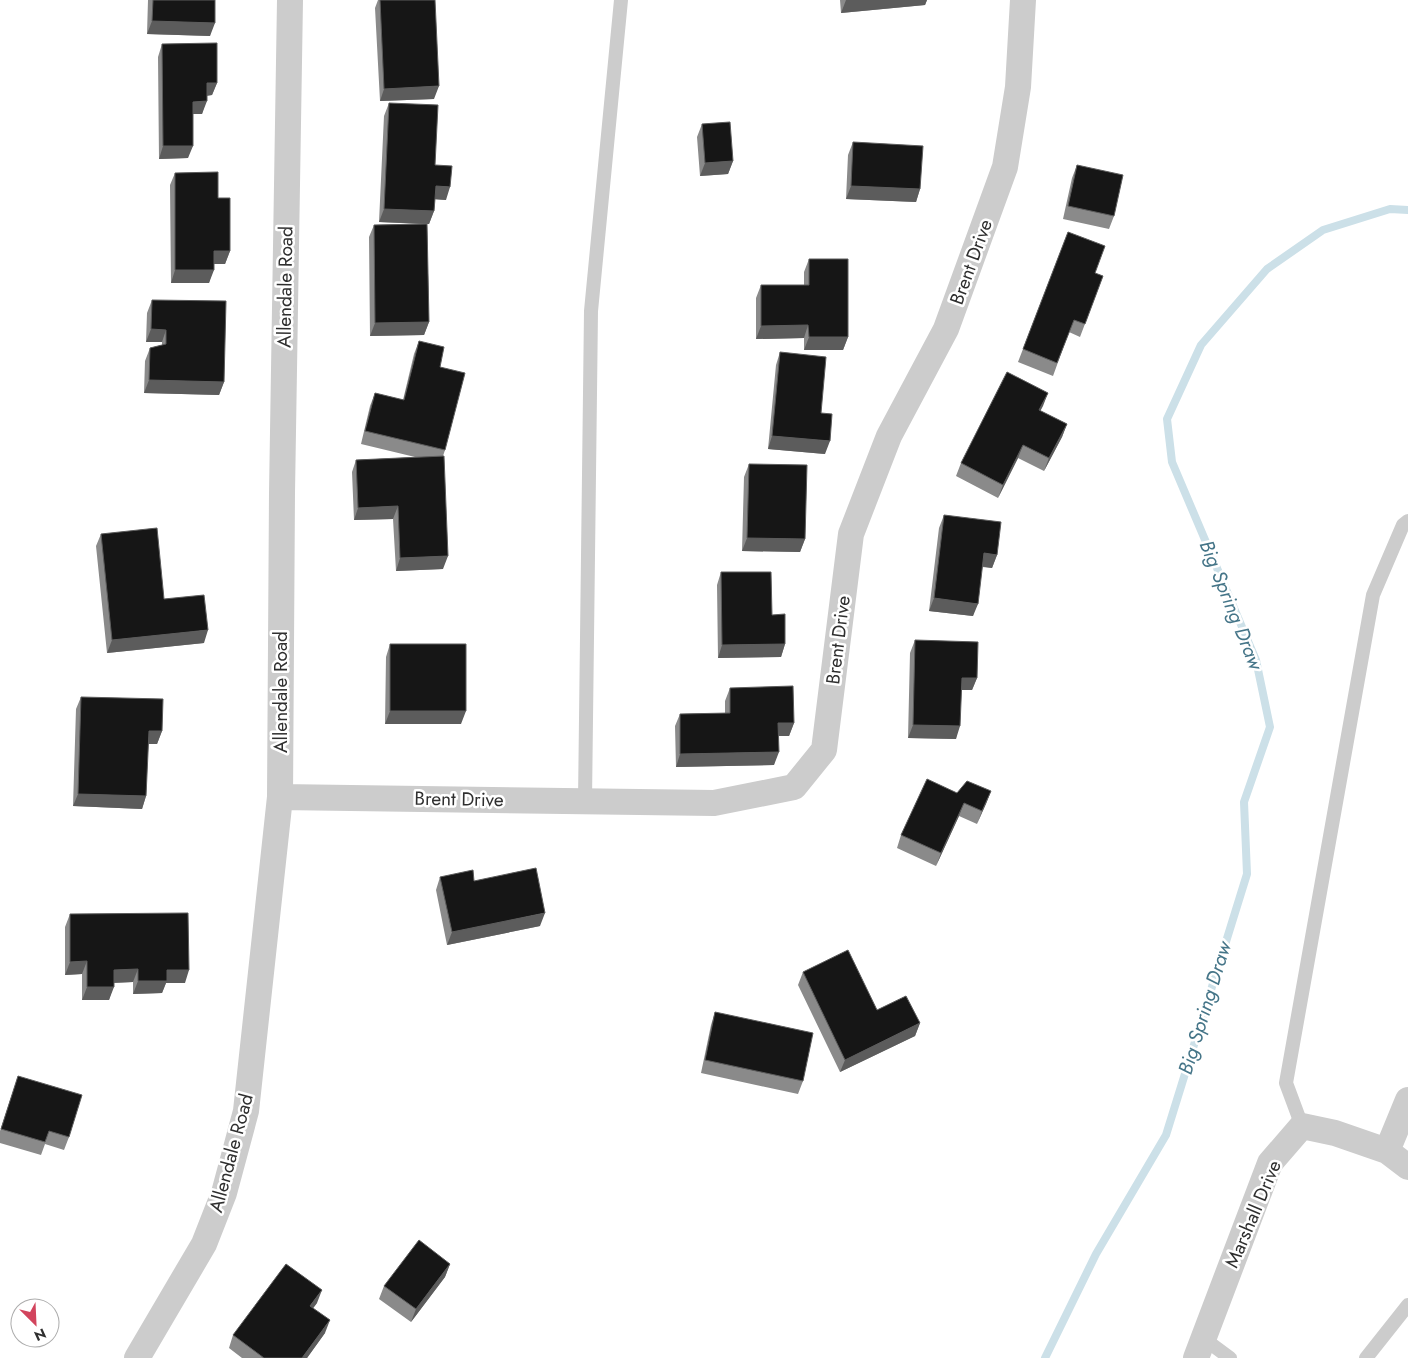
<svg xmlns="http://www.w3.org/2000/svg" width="1408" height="1358" font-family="Jost,sans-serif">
<rect width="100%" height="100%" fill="#fff"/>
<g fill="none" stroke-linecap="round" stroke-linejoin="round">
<!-- stream -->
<path stroke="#cce0e8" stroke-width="8" d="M1045,1358L1096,1254L1166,1135L1247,874L1244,802L1270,727L1256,660L1172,462L1167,419L1201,345L1267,269L1323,230L1390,209L1408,210"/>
<!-- service -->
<path stroke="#ccc" stroke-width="14" d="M585,801L591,311L621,0
M1302,1126L1286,1083L1373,595L1403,525L1408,521
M1203,1338L1230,1358
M1366,1358L1408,1305"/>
<!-- minor -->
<path stroke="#ccc" stroke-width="26" d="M280,797L714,803L794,787L824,750L851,534L889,436L946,329L1005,167L1018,87L1023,0
M1387,1151L1408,1167
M137,1358L204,1244L224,1193L246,1111L280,797L282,493L290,0
M1196,1358L1270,1163L1302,1126L1335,1133L1387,1151L1408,1100"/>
</g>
<!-- wall -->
<path fill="#8a8a8a" d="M148,0H215L210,36L147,34Z
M378,0H435L434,99L380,101L375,8Z
M840,0H927L925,5L841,13Z
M162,44L217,83L212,95L207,96L202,114H193L188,158L159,159L158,57Z
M389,103L435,165L446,200L435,199L434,211L429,224H427L429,322L424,335L370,336L369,237L374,225L420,224L379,222L384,116Z
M702,124L733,161L728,174L700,176L697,137Z
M853,142L920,189L916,202L846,199L848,155Z
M1077,165L1114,216L1109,229L1063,219L1072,178Z
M175,173L218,198L230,251L225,264H214L209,283H171L170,185Z
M1068,232L1095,273L1103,276L1080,337L1069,332L1053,376L1018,362Z
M809,259L848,337L843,350H804V338L756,339V298L761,285H804V272Z
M152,300L224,382L219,395L144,393L145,361L150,348L162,345V342H146L147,313Z
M419,341L440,367L445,450L443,456V569L396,571L393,519L354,520L352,472L356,460L415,457L361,444L370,406L375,393L403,400L414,354Z
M780,352L825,454L768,449L776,365Z
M1048,393L1040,411L1067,424L1062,437L1044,471L1018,458L998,498L956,476L961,463Z
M749,464L805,539L800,552L742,551L744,477Z
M944,515L997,555L992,568L982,567L973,616L929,611L939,528Z
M101,534L164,599L204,643L107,653L96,546Z
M721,572L772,615L785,644L781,657L718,658L717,585Z
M915,640L977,678L972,690H961L956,739L908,738L910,653Z
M390,644L461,724H385L386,657Z
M730,688L794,723L789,736H778L774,765L676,767L675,726L680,714L725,713V701Z
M81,697L162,731L157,744H148L146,796L142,809L73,806L76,709Z
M991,791L977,824L959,816L936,866L897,848L901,835L957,793Z
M440,877L540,926L447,945L436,890Z
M70,914L185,983H166L162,993L133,994V982L114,983L109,1000H82V974L65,975V927Z
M803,972L877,1010L920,1023L915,1036L840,1072L798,985Z
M715,1012L803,1081L798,1094L701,1073L711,1025Z
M18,1076L69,1137L64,1150L45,1144L41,1155L0,1143V1131Z
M450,1264L445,1277L411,1322L379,1299L384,1286Z
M317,1303L313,1308L325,1333L307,1358H242L229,1348L233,1335Z"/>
<!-- shaded-wall -->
<path fill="#5c5c5c" d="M846,0H927L925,5L841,13Z
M152,21L215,23L210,36L147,34Z
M207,83H217L212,95L202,96Z
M439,86L434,99L380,101L384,89Z
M207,101L202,114H188L193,102Z
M163,146H193L188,158L159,159Z
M733,161L728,174L700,176L705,163Z
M436,186L450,187L446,200L431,199Z
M851,186L920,189L916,202L846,199Z
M384,209L434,211L429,224L379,222Z
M214,251H230L225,264H209Z
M175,270H214L209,283H171Z
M429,322L424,335L370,336L375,323Z
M808,325L804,338L756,339L761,326Z
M151,329L166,330L162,342H146Z
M809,337H848L843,350H804Z
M149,380L224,382L219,395L144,393Z
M1048,393L1043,406L1034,423L1039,410Z
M1067,424L1062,437L1044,471L1049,458Z
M772,436L830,441L825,454L768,449Z
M1023,445L1018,458L998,498L1003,485Z
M398,506L393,519L354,520L358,508Z
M747,538L805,539L800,552L742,551Z
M984,553L997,555L992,568L979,566Z
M448,556L443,569L396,571L400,558Z
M934,598L978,604L973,616L929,611Z
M208,630L204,643L107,653L112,640Z
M785,644L781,657L718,658L722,645Z
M962,678H977L972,690H957Z
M390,711H466L461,724H385Z
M778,723H794L789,736H774Z
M913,725L960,726L956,739L908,738Z
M149,731H162L157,744H144Z
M779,752L774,765L676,767L680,754Z
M991,791L986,804L977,824L982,811Z
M78,794L146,796L142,809L73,806Z
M964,803L959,816L936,866L941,853Z
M545,913L540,926L447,945L452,932Z
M87,961L82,974L65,975L70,962Z
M138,969L133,982L109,983L114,970Z
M167,970H189L185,983H166L162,993L133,994L138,981Z
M87,987H114L109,1000H82Z
M920,1023L915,1036L840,1072L845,1060Z
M450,1264L445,1277L411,1322L416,1309Z
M322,1290L317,1303L305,1319L310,1306Z
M330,1320L325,1333L307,1358H302Z"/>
<!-- building -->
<path fill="#161616" stroke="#5c5c5c" d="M153,0H215V23L152,21Z
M380,0H435L439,86L384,89Z
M217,43V83H207V101L193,102V146H163L162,44Z
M389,103L438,105L435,165L452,166L450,187L436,186L434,211L384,209Z
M730,122L733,161L705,163L702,124Z
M853,142L923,146L920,189L851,186Z
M1077,165L1123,175L1114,216L1068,206Z
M218,172V198H230V251H214V270H175V173Z
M427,224L429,322L375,323L374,225Z
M1068,232L1105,246L1095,273L1103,276L1085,324L1074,320L1057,363L1023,349Z
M809,259H848V337H809L808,325L761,326V285H809Z
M152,300L226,301L224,382L149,380L150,348L166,344V330L151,329Z
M419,341L444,347L440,367L465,373L445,450L365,431L375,393L404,400Z
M780,352L826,357L821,413L832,414L830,441L772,436Z
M1007,372L1048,393L1039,410L1067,424L1049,458L1023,445L1003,485L961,463Z
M444,456L448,556L400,558L398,506L358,508L356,460Z
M749,464L807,465L805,539L747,538Z
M944,515L1001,522L997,555L984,553L978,604L934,598Z
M157,528L164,599L204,595L208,630L112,640L101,534Z
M721,572H771L772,615L785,614V644L722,645Z
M915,640L978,642L977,678H962L960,726L913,725Z
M390,644H466V711H390Z
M793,686L794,723H778L779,752L680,754V714L730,713V688Z
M81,697L163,699L162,731H149L146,796L78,794Z
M927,779L957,793L967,781L991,791L982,811L964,803L941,853L901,835Z
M536,868L545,913L452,932L440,877L473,870L474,881Z
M188,913L189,970H167V981H138V969L114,970V987H87V961L70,962V914Z
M848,950L877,1010L906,996L920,1023L845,1060L803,972Z
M715,1012L813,1033L803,1081L705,1060Z
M18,1076L82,1095L69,1137L49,1131L45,1142L1,1129Z
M419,1240L450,1264L416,1309L384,1286Z
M286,1264L322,1290L310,1306L330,1320L302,1358H264L233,1335Z"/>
<g text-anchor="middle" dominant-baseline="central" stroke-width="5" stroke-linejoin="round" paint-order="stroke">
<!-- street labels -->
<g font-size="19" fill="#2f2f2f" stroke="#fff">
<text transform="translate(971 262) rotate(-70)">Brent Drive</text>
<text transform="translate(285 287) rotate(-89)">Allendale Road</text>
<text transform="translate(838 640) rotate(-83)">Brent Drive</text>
<text transform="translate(280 692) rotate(-90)">Allendale Road</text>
<text transform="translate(459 799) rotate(1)">Brent Drive</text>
<text transform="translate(231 1153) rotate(-75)">Allendale Road</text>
<text transform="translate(1253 1214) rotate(-67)">Marshall Drive</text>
</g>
<!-- water labels -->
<g font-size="20" font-style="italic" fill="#457588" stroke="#fff">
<text transform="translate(1231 605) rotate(68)">Big Spring Draw</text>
<text transform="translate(1205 1008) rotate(-73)">Big Spring Draw</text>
</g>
</g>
<!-- north arrow -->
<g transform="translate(35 1323) rotate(156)"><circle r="24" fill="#ffffff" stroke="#acacac"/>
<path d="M0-4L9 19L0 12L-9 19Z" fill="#d2445d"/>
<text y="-8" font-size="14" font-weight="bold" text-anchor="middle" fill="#2f2f2f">N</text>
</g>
</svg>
